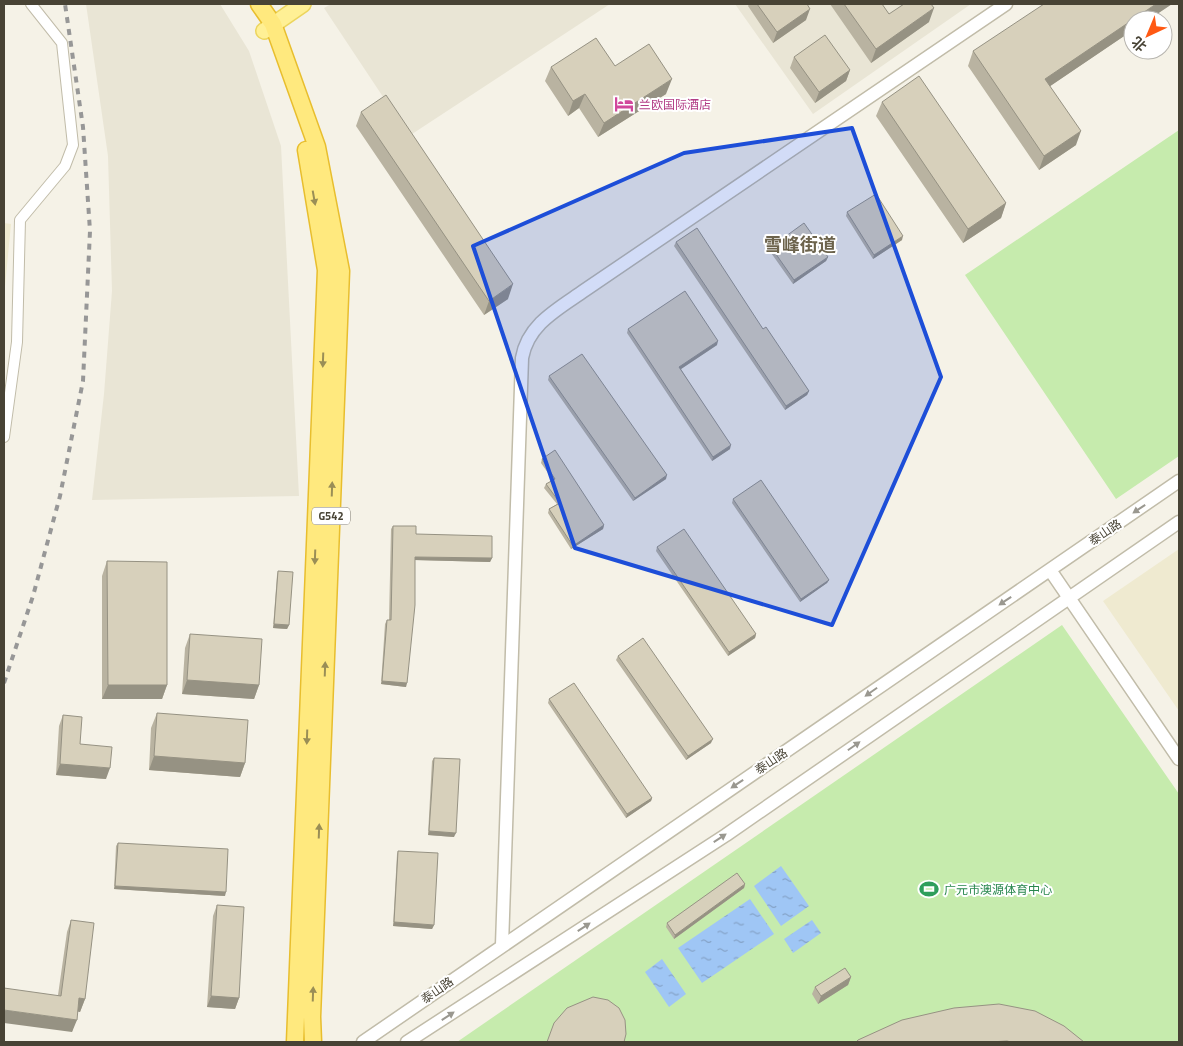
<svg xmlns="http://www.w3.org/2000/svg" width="1183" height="1046" font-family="'Titillium Web','Noto Sans SC',sans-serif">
<defs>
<pattern id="water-ripples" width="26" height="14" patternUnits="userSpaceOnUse" patternTransform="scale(1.25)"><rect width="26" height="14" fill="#9fc6f5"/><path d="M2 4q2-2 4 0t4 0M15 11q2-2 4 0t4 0" fill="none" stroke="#84a2c7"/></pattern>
</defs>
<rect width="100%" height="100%" fill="#f5f2e7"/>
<!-- residential -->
<path fill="#e9e5d5" d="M86,4H220L249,51L281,146L299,496L92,500L104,394L112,291L108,156Z
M331,4H610L409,136L324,8Z
M735,4H971L813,114Z"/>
<!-- education -->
<path fill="#efead0" d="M4,223L11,224L4,297Z
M1179,549V711L1103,601Z"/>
<!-- grass -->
<path fill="#c6ebad" d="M1179,130V456L1116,499L965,275Z
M1062,625L1179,794V1042H457Z"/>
<!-- water -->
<path fill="url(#water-ripples)" d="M781,866L809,906L781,926L754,886Z
M750,899L774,934L702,983L678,948Z
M812,920L821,933L793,953L784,939Z
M662,959L686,994L669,1007L645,972Z"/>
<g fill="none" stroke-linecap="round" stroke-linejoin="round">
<!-- minor casing -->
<g stroke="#c1bca9" stroke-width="12">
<path id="minor" d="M4,437L17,342L20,220L65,166L73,145L62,43L31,4"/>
</g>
<!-- tertiary casing -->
<g stroke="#c1bca9" stroke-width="15">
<path id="tertiary" d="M1050,570L1179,759
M502,945L522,358C528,324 558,309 585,290L1006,4
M363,1042L1179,481
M407,1042L726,835L1179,522"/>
</g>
<!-- primary casing -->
<g stroke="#ecd55e" stroke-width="18">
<path id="primary" d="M264,31L303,4"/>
</g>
<!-- trunk casing -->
<g stroke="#e8be2e" stroke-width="19">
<path id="trunk" d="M259,4L273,24L317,147L341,271L312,1017L313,1042
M295,1042L326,270L306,150"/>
</g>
<!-- minor -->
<use href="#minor" stroke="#fff" stroke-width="10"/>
<!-- tertiary -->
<use href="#tertiary" stroke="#fff" stroke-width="12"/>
<!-- primary -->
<use href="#primary" stroke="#fff095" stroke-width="15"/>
<!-- trunk -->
<use href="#trunk" stroke="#ffe97e" stroke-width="16"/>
<!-- rail -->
<path stroke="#979797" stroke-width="4" stroke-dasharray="6 6" stroke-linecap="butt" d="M4,683L33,596L60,496L83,381L90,231L83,127L65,4"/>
</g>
<!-- wall -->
<path fill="#b9b3a1" d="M749,4H807L806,20L773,43L748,6Z
M830,4H882L889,14L929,22L871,63Z
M1172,4L1148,20H1133V30L1050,86L1076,145L1039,170L968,66L973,51Z
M794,57L850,70L846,81L815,103L790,68Z
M615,66L666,94L598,137L579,108L568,116L545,81L551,67Z
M882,102L1006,203L1001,218L963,243L876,116Z
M361,112L508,299L484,315L356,126Z
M847,212L902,240L873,259L846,216Z
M676,242L763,329L809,391L807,395L785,410L674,246Z
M771,247L828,257L826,261L793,284L769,250Z
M628,329L717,345L681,369L730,449L712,461L627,333Z
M549,376L666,479L633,501L548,380Z
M542,459L604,525L603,529L571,549L548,513L549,509L557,504L544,488L546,484L553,480L541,463Z
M733,499L829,580L827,583L800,602L732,503Z
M393,526L416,534L492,558L490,562L415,560L406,687L381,684L385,624L387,620H389L391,529Z
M657,547L756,634L755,638L728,656L656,551Z
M107,561L167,685L162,699H102V576Z
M278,571L289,625L287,629L273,628L277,575Z
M190,634L259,685L254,699L182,694L185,648Z
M618,656L711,743L686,760L616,660Z
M549,699L652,798L651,801L626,818L548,703Z
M157,713L245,763L240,777L149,770L151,728Z
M63,715L80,744L106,779L56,775L59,726Z
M434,758L454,837L428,835L432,761Z
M118,843L225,896L114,889L116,846Z
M398,851L434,925L432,929L393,926L397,854Z
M745,884L744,888L674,939L666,927L667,923Z
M217,905L239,998L235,1009L207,1007L213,916Z
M71,920L85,999L80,1012L78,1011L72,1032L58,995L67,932Z
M851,977L848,985L818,1004L812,994L815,987Z"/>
<!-- shaded-wall -->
<path fill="#969283" d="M1156,4H1172L1148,20H1133V30L1040,93L1045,79Z
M934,8L929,22L871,63L876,49Z
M810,9L806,20L773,43L777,32Z
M850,70L846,81L815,103L819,92Z
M672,79L666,94L598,137L604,123Z
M585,94L579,108L568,116L573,101Z
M1081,131L1076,145L1039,170L1044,156Z
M1006,203L1001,218L963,243L968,229Z
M903,236L902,240L873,259L874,255Z
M828,257L826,261L793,284L794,280Z
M513,284L508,299L484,315L489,301Z
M718,341L717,345L678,371L679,367Z
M809,391L807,395L785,410L786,406Z
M731,445L730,449L712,461L713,457Z
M667,475L666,479L633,501L635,498Z
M604,525L603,529L571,549L573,546Z
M415,557L492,558L490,562L414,560Z
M829,580L827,583L800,602L801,599Z
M274,624L289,625L287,629L273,628Z
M756,634L755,638L728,656L729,652Z
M187,680L259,685L254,699L182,694Z
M382,681L407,683L406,687L381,684Z
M108,685H167L162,699H102Z
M713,739L711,743L686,760L688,756Z
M154,756L245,763L240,777L149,770Z
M60,764L110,768L106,779L56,775Z
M652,798L651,801L626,818L627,814Z
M429,831L456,833L454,837L428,835Z
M745,884L744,888L674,939L675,935Z
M115,886L226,892L225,896L114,889Z
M394,922L434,925L432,929L393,926Z
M851,977L848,985L818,1004L821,996Z
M211,996L239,998L235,1009L207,1007Z
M79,998L85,999L80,1012L75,1011Z
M4,1010L77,1020L72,1032L4,1023Z"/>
<!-- building -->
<path fill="#d7d0bb" stroke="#969283" d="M757,4H807L810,9L777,32Z
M844,4H882L889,14L904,4H931L934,8L876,49Z
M1044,4H1156L1045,79L1081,131L1044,156L973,51Z
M825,35L850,70L819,92L794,57Z
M596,38L615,66L649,44L672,79L604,123L585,94L573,101L551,67Z
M919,76L1006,203L968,229L882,102Z
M386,95L513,284L489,301L361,112Z
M876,194L903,236L874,255L847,212Z
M804,223L828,257L794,280L771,247Z
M697,228L763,329L766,327L809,391L786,406L676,242Z
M685,291L718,341L679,367L731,445L713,457L628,329Z
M582,354L667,475L635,498L549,376Z
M555,450L604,525L573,546L549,509L560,503L546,484L555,479L542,459Z
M761,480L829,580L801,599L733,499Z
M393,526H416V534L492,536V558L415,557V605L407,683L382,681L387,620H391Z
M684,529L756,634L729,652L657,547Z
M107,561L167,562V685H108Z
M278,571L293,572L289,625L274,624Z
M190,634L262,639L259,685L187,680Z
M643,638L713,739L688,756L618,656Z
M574,683L652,798L627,814L549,699Z
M157,713L248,720L245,763L154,756Z
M63,715L82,717L80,744L112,747L110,768L60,764Z
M434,758L460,759L456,833L429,831Z
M118,843L228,849L226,892L115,886Z
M398,851L438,853L434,925L394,922Z
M737,873L745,884L675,935L667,923Z
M217,905L244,907L239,998L211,996Z
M71,920L94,923L85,999L79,998L77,1020L4,1010V988L61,996Z
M845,968L851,977L821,996L815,987Z
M593,997L608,1000L619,1008L625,1020L626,1034L624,1042H547L554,1023L567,1008Z
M999,1004L1035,1011L1064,1026L1084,1042H1011L1007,1041L989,1042H856L858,1040L902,1020L954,1008Z"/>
<!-- one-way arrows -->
<defs><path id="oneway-solid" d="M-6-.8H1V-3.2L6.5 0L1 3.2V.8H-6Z" transform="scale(1.25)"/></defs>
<g fill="#9a8e56">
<use href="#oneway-solid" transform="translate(314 198) rotate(80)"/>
<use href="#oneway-solid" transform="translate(323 360) rotate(92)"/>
<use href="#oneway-solid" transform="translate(332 489) rotate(-88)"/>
<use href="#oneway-solid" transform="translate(315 557) rotate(92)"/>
<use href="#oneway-solid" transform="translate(325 669) rotate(-88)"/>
<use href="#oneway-solid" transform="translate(307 737) rotate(92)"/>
<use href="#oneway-solid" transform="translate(319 831) rotate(-88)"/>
<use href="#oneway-solid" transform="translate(313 994) rotate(-88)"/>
</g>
<g fill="#9a9890">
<use href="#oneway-solid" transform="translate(1139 509) rotate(146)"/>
<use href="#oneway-solid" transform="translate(1005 601) rotate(146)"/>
<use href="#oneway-solid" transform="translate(871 692) rotate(145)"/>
<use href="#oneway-solid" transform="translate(854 746) rotate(-35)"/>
<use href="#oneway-solid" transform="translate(737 784) rotate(146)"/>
<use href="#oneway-solid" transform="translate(720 838) rotate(-33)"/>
<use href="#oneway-solid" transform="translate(584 927) rotate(-33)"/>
<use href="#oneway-solid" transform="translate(448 1016) rotate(-33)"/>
</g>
<!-- marked area -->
<path fill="#1d4ed8" fill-opacity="0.2" stroke="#1d4ed8" stroke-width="4" stroke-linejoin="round" d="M852,128L941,377L832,625L575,548L473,246L684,153Z"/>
<!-- icons -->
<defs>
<g id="hotel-bare" transform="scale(1.5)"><path d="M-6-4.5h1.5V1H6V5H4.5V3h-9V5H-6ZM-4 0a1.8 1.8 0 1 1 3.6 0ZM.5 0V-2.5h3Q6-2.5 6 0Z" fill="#d1479c" stroke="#fff" stroke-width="2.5" paint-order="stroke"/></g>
<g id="stadium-bare" transform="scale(1.5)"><path d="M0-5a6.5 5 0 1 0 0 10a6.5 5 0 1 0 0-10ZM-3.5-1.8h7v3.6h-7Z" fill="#2e9e5b" stroke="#fff" stroke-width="2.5" paint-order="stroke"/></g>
</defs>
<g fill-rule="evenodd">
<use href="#hotel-bare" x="624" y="104"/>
<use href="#stadium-bare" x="929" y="889"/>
</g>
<g text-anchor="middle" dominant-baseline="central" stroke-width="4" stroke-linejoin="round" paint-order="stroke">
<!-- shield labels -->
<rect fill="#fff" stroke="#7f7b72" stroke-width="1" x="312" y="507.5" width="38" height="17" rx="4"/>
<g font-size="11" font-weight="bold" fill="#484335">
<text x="331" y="516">G542</text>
</g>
<!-- hotel labels -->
<g font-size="12" fill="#b23c85" stroke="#fff" text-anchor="start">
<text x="639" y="104">兰欧国际酒店</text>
</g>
<!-- street labels -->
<g font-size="12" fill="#484335" stroke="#fff">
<text transform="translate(1105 532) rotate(-34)">泰山路</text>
<text transform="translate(771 761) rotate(-34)">泰山路</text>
<text transform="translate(437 990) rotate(-35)">泰山路</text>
</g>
<!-- leisure labels -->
<g font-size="12" fill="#27864d" stroke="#fff" text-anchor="start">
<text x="944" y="889">广元市澳源体育中心</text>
</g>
<!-- district labels -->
<g font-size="18" font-weight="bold" fill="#6c634c" stroke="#fff">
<text x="800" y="244">雪峰街道</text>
</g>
</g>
<!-- border -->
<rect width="1183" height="1046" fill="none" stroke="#484335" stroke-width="10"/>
<!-- north arrow -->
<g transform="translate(1148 35) rotate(224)"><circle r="24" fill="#ffffff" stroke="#b6b4ae"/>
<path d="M0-4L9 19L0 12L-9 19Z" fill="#ff5913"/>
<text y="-8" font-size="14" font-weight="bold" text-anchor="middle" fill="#484335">北</text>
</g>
</svg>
